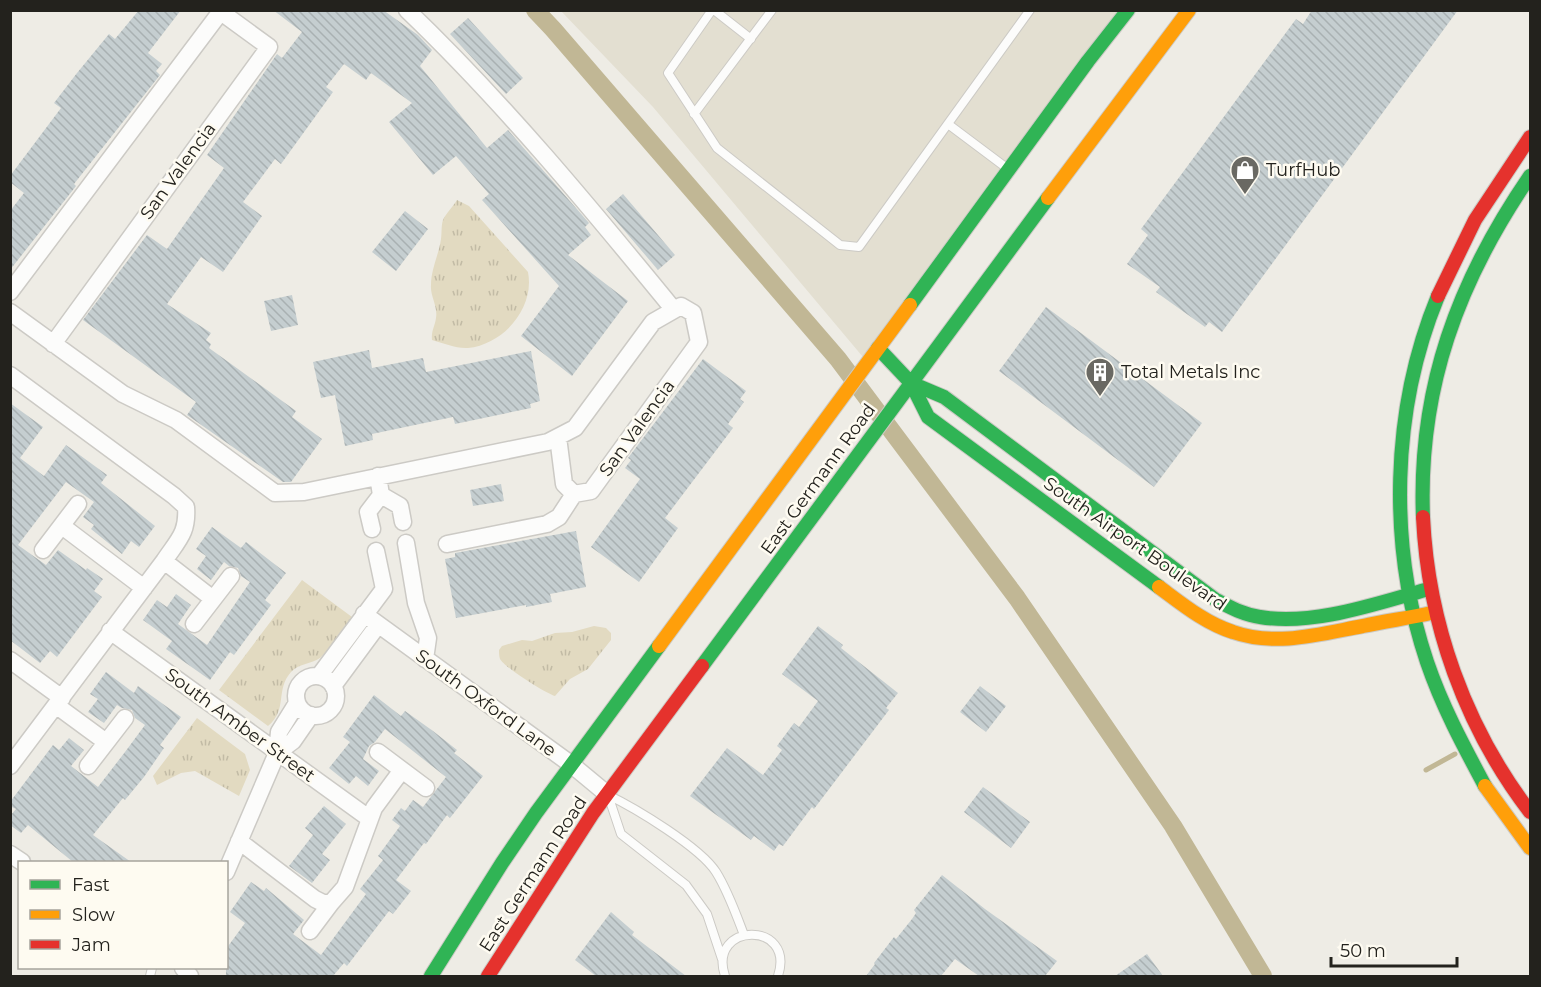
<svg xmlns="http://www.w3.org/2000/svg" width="1541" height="987" font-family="Montserrat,sans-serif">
<defs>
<pattern id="park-tufts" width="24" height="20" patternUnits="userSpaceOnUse" patternTransform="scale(1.5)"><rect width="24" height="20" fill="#e2dac1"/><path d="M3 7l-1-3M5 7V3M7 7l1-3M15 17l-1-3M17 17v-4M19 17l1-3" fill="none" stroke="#c2bba5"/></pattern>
<pattern id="building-back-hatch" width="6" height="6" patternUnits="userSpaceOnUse" patternTransform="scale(1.5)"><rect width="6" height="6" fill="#c5ced0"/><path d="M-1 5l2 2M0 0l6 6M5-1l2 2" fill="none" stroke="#a9b1b2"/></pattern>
</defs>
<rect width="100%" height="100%" fill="#eeece5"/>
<!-- built -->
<path fill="#e3dfd1" d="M561,11H1130L868,363L653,107Z"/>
<!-- park -->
<path fill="url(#park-tufts)" d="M457,200L469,206L528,272C535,308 504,344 468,348C457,349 443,343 432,340C431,331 435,326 436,318C438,306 430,296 431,285C431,269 439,254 441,239C442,232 441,226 443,220C446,213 453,207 457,200Z
M302,580L352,617C344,627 329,651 320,658C311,664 300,663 291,672C275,690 288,710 268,726L219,690Z
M594,626L606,628L611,633V640L588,669L570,679L555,696C545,693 504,667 500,659C499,656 499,653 499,650L502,646L522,640L532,641L555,633L572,632Z
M197,718L245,754L250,770L239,796L195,771L181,773L157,785L153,776Z"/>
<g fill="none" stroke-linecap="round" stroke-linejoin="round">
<!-- stream -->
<path stroke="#c1b795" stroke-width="5" d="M1426,770L1455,754"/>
<!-- canal -->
<path stroke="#c1b795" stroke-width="18" d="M535,10L553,29L838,359L897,438L1017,598L1173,826L1263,976"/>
</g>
<!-- building -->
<path fill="url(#building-back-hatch)" d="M139,10H181L148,53L162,64L156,71L160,75L74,184L76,186L10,270V211L24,193L10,182V176L61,108L54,103L77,73L109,34L115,39Z
M273,10H383L418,35L432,50L420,66L487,148L508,130L589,223L585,227L591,235L568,255L628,301L572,376L521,336L559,286L482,200L489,194L456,156L433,175L389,122L412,103L371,73L366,80L344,64L326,87L333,92L281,164L275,159L243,202L262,216L223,272L201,257L167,304L211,333L206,340L211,344L209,348L296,411L292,417L322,439L291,482H283L187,415L196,402L83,320L147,235L167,249L224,168L207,155L277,54L282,58L302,32Z
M1312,10H1458L1222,332L1209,322L1205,327L1156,292L1160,287L1127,264L1148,235L1141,229L1296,19L1303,24Z
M468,18L523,78L506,94L450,34Z
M623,194L675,255L658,270L606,209Z
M405,211L428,229L396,271L372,252Z
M292,295L298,325L271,331L264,301Z
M1046,307L1202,423L1154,487L999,371Z
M369,350L372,368L423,358L426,372L531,351L540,401L530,404L531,408L455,424L453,417L372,434L373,440L345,446L335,395L321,398L313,362Z
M703,359L746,391L740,399L744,402L728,424L733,428L665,518L678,528L639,582L591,547L640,479L625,468L631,460L628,458Z
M10,403L43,427L20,458L44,476L66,445L107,475L101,483L155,526L139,547L131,541L122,554L91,529L94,525L83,517L94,502L66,482L18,545L46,565L58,550L86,570L87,568L103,579L94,591L102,597L57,657L50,651L40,663L10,640Z
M501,484L504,501L473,506L470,490Z
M212,527L241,548L246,542L286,573L265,600L271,605L234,655L230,652L210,680L166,649L172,641L143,620L157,600L167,607L176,594L191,605L178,624L207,645L250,582L241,576L238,568L229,566L224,562L211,580L197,569L206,556L196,549Z
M576,531L586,587L550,594L552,602L526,607V605L456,618L445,559L455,557V553Z
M818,626L843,645L841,648L898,693L886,708L889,710L814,809L812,807L783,846L779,844L774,851L754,836L751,840L690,796L727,748L763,775L782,750L777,746L794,723L799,727L818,701L782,674Z
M106,672L134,693L138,686L181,717L160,745L164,748L144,777L125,800L123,798L93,835L131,862H73L28,825L21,833L10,825V816L16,809L10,806V802L53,745L59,750L69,738L84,750L71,766L98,787L125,752L145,725L135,718L132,710L122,708L117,705L104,723L88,712L98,699L90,694Z
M980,686L1006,706L986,732L960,712Z
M374,695L401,716L405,711L433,731L457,750L454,753L483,776L450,818L447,815L426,844L424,843L396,880L411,891L393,914L389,911L347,966L344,963L333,976H226V949L245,923L230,912L251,882L264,891L266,888L304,920L293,934L321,955L366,894L360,889L383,860L378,856L400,826L392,820L401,808L405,811L413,800L423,807L446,777L385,729L375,742L369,746L363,759L379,771L368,786L356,776L349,784L329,768L350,742L343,737Z
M983,787L1030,822L1011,848L964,812Z
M324,806L346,824L322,854L330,860L312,883L289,866L313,835L305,828Z
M942,875L985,909L1057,961L1045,976H979L955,959L941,976H866L875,964L874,963L894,937L896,939L912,919L916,913L914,910Z
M611,912L634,932L632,935L686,976H596L575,960Z
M1147,954L1163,976H1115Z"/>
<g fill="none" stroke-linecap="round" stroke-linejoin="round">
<!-- lane casing -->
<g stroke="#cccac5" stroke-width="10">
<path id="lane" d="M712,10L668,73L717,148L840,245L859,247L1030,10
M714,10L751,39
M694,114L772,10
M948,124L1008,169
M608,795C635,808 700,847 716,872C728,891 736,914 744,935
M609,798L621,834L686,885L707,914L722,959
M150,976L152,968
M725,976C707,922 796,920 778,976"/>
</g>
<!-- street casing -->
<g stroke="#cccac5" stroke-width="19">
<path id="street" d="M407,10C504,103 589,206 674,310
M10,292L222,10
M10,312L123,394L176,420L275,493L304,492L548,442L575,428L653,322L681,306L693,313L699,342L591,491L574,494L564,484L558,437
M53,344L269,47L221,12
M10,375L174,496L186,507C188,533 178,540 164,561L10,766
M381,495L400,506L403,522
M62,526L144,588
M372,529L368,512L381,495L378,476
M406,543L416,603L428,638L425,659
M447,544L547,524L559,517L574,494
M43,550L78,504
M164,561L213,599
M364,614L572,765L607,794
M194,624L231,576
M110,631L370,819
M10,660L62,698
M319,676L384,589L376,551
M296 696a20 20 0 1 1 40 0a20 20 0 1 1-40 0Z
M333,686L378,625
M57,706L106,742
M378,752L426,788
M277,753L293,741L311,715
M88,766L125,718
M239,841L315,899L323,903H331L345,887L374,808L402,770
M10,854L22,862
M226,872L277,753L279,732L297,703
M310,931L331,903
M183,968L190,976"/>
</g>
<!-- fast casing -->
<g stroke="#cccac5" stroke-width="16">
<path id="fast" d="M1438,296C1391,410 1388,546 1427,662C1442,706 1463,745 1485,786
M910,305L1088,61L1128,10
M878,348L911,383L928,417L1159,587
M911,383L944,397L1216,600C1230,607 1244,615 1260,617C1312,626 1375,604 1425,590
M1423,517C1418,388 1458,281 1530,176
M702,666L1048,198
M431,976L502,863L536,813L659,646"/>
</g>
<!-- slow casing -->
<g stroke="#cccac5" stroke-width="16">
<path id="slow" d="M1048,198L1189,10
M1159,587C1182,604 1205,623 1233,632C1276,647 1320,634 1363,626C1386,621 1409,618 1431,613
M659,646L910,305
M1485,786L1530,848"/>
</g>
<!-- jam casing -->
<g stroke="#cccac5" stroke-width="16">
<path id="jam" d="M1438,296L1475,220L1530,137
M1423,517C1428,623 1465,727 1530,812
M488,976L593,813L702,666"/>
</g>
<!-- lane -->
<use href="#lane" stroke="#fcfcfb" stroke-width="8"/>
<!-- street -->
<use href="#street" stroke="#fcfcfb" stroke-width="16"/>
<!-- fast -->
<use href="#fast" stroke="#30b455" stroke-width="14"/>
<!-- slow -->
<use href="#slow" stroke="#ff9f0a" stroke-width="14"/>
<!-- jam -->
<use href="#jam" stroke="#e5322d" stroke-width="14"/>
</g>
<!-- icons -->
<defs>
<g id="shop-pin" transform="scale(1.5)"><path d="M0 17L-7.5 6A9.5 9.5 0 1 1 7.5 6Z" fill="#6a6963" stroke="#fefbf1"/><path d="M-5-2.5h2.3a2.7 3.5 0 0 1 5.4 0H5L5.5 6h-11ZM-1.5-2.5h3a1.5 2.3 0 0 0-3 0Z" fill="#fff"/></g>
<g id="building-pin" transform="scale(1.5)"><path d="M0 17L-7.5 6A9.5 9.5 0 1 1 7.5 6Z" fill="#6a6963" stroke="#fefbf1"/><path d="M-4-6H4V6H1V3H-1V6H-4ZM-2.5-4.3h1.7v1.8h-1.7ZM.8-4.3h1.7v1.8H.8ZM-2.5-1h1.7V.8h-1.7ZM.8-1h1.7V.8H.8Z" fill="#fff"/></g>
</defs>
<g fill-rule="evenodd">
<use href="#shop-pin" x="1245" y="170"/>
<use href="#building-pin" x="1100" y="372"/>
</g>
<g text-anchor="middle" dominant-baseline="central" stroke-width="5" stroke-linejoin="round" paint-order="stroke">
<!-- poi labels -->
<g font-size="18" fill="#23221d" stroke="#fefbf1" text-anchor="start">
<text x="1266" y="170">TurfHub</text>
<text x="1121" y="372">Total Metals Inc</text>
</g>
<!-- street labels -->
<g font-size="18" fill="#23221d" stroke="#fefbf1">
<text transform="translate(178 171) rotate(-54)">San Valencia</text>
<text transform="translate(637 428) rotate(-54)">San Valencia</text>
<text transform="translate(818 479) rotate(-54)">East Germann Road</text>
<text transform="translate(1135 544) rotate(35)">South Airport Boulevard</text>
<text transform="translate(486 703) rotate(36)">South Oxford Lane</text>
<text transform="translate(240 725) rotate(36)">South Amber Street</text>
<text transform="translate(533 874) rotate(-57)">East Germann Road</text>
</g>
</g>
<!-- border -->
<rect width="1541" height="987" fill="none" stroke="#23221d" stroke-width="24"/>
<!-- legend -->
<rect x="18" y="861" width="210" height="108" fill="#fefbf1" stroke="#a6a49c" stroke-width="1.5"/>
<rect x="30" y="880" width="30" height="9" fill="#30b455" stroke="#a6a49c" stroke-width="1.5"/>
<text x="72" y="891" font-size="18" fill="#23221d">Fast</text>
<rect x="30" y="910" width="30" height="9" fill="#ff9f0a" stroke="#a6a49c" stroke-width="1.5"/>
<text x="72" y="921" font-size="18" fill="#23221d">Slow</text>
<rect x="30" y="940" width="30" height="9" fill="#e5322d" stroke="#a6a49c" stroke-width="1.5"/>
<text x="72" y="951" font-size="18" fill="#23221d">Jam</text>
<!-- scale -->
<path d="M1331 957v9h126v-9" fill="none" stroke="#23221d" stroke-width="3"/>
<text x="1340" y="957" font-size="18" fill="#23221d" stroke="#fefbf1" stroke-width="4.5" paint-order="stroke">50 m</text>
</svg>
